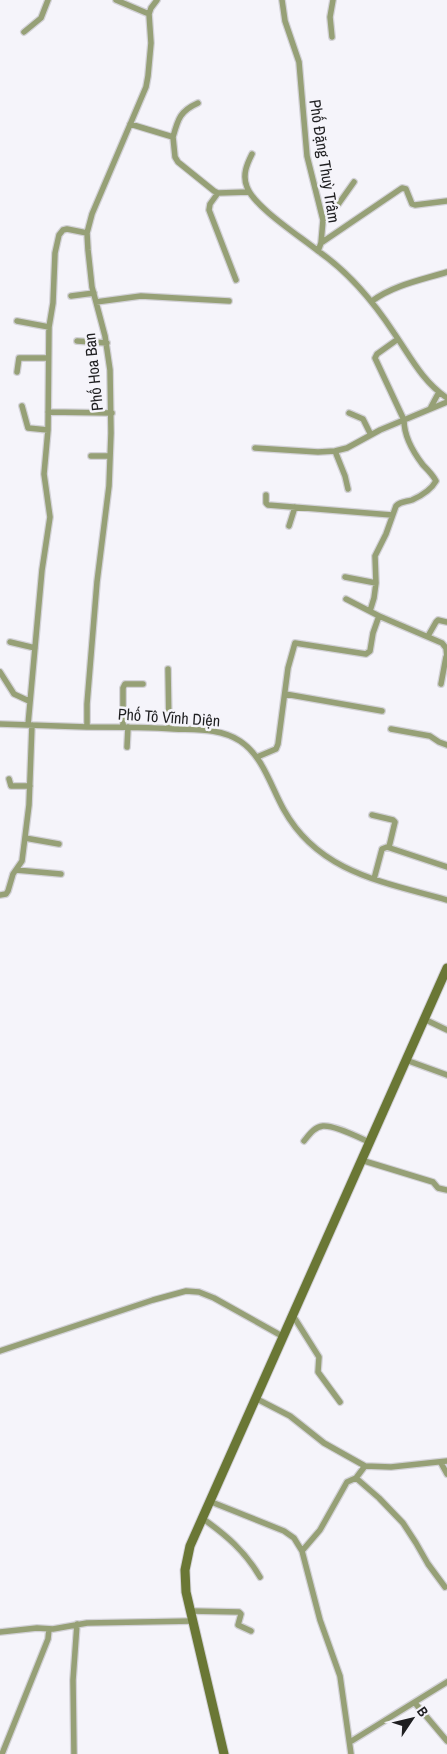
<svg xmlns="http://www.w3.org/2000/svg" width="447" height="1754" font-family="'Archivo Narrow',sans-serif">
<rect width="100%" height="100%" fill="#f5f4fa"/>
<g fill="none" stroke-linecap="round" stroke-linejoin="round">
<!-- street casing -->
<g stroke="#d3d2d7" stroke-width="8">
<path id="street" d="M116,0L149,14
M282,0L285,21L299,62L307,156L323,220L321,243L318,251C350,273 373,301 394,333C410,356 422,381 447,398
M24,32L41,18L48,0
M332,37L330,17L333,0
M130,124L173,137L175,157L178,162L214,191L218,193L249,192
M173,137C178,119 180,111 198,103
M252,154C247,164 242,175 247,187C254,207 301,237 318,251
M218,193L210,204L209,210L236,280
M323,220L337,206L354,182
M321,243L402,188L406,189L412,204L415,205L447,201
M71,296L94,293
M372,301C394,285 421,280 447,272
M96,302L141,296L229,301
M17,321L49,327
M77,341L107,343
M17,372L19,358H48
M22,406L28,428L48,430
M431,407L439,392
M48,412L112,413
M349,413L363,419L371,435
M255,448L318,452L335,451L347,448L380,430L447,402
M335,451L345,476L348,489
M91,456H110
M266,495V503L268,505L392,515
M289,526L295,507
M345,577L376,583
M346,599L379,616
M370,611L374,598L376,583L375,556L386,534L396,506C401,501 406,502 412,500C421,496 431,490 436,481C433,475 428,470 423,465C413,452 404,437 404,420L375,358L377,354L398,339
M428,636L436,622L438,620L447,622
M10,642L35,648
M168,669L169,728
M0,672L14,694L29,701
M441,684L446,657
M285,694L382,711
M0,724C29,725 58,726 87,727C116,727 145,727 174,729C196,730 220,728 240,741C263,756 271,787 284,810C319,873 384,882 447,900
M28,725L42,570L50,517L44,474L48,430L49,327L53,303L55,253L59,235L63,230L67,229L87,233
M87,727V704L97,582L109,486L111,433L110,370L105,336L92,287L88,250L87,233L92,214L146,87L148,76L151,43L149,14L151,8L157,0
M123,727V688L125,684H143
M391,729L430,736L439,742L447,745
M127,747L128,727
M257,757L276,749L278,744L288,668L295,643L366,654L370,651L373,633L379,616L442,643L446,648L447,657
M9,779L11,786H30
M372,815L393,820L395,822L389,847
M25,838L59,844
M16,870L61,874
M374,879L382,849L387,847L447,867
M0,895L6,894L8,891L13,874L22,861L29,805L32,725
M424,1019L447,1030
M406,1060L447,1075
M304,1141C309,1135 314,1127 323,1126C335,1125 358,1137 369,1142
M361,1160L433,1182L438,1188L447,1190
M292,1314L319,1357L318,1372L340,1402
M0,1351L153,1300L186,1291L199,1292L214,1298L282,1336
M255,1398L290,1416L324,1443L365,1466L391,1467L447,1461
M441,1463L447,1474
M356,1478L379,1498L403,1523L416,1543L428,1564L445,1587
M209,1501L284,1531L294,1538L302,1551L320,1620L340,1676L351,1754
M202,1518C226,1535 245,1551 260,1577
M302,1551L320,1530L347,1482L356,1478L365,1466
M191,1611L239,1612L241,1614L238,1625L251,1631
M0,1632L37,1628L53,1629L87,1623L193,1621
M415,1703L447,1741
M350,1742L447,1682
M2,1754L48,1639L49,1629
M74,1754L73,1680L77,1624"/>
</g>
<!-- secondary casing -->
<g stroke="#d3d2d7" stroke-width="11">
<path id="secondary" d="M224,1754L186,1592L185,1570L190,1546L447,968"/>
</g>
<!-- street -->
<use href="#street" stroke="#96a076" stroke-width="5.5"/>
<!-- secondary -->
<use href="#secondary" stroke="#6a7735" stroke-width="9"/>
</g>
<g text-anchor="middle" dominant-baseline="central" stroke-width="5" stroke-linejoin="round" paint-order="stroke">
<!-- street labels -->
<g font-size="16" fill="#1f1f21" stroke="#f5f4fa">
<text transform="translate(325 161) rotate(81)">Phố Đặng Thuỳ Trâm</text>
<text transform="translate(93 372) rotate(-96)">Phố Hoa Ban</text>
<text transform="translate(169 717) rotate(4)">Phố Tô Vĩnh Diện</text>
</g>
</g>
<!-- north arrow -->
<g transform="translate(412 1719) rotate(55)" stroke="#f5f4fa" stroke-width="4" paint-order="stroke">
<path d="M0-4L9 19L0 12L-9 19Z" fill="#1f1f21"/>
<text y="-8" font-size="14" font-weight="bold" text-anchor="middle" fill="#1f1f21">B</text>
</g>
</svg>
